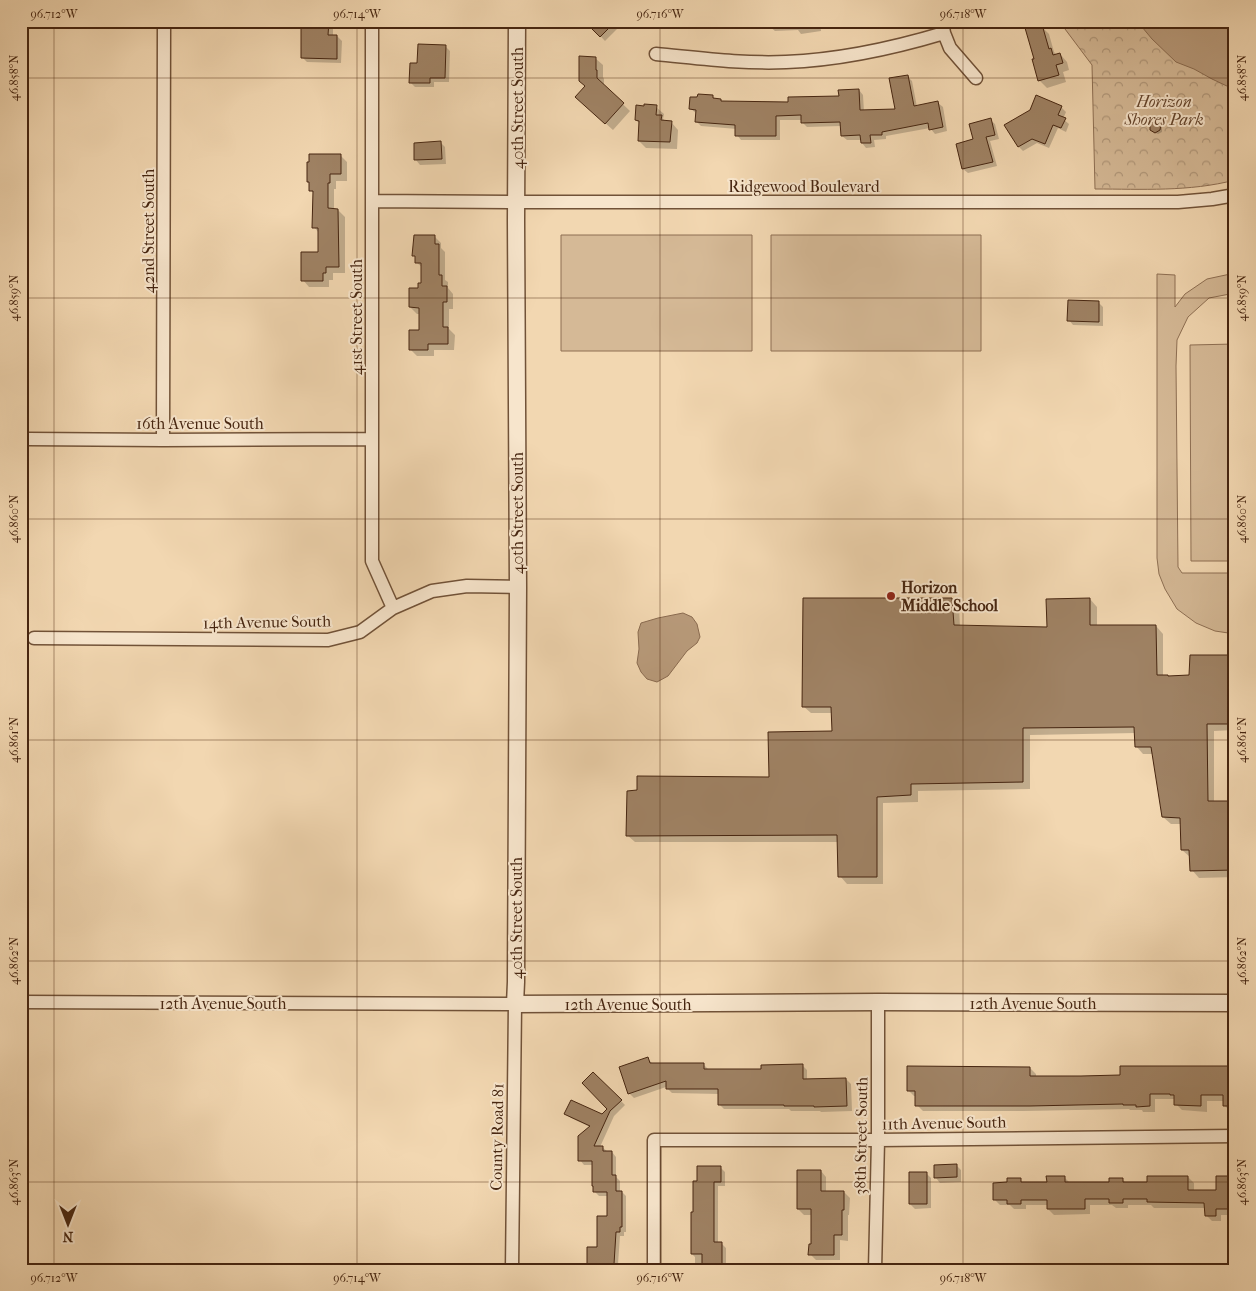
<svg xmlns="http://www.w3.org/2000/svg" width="1256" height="1291" font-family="'IM FELL French Canon',serif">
<defs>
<pattern id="park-crowns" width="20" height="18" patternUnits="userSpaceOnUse" patternTransform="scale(1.25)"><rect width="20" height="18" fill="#d5b996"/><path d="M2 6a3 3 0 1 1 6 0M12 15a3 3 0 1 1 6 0" fill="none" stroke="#af9679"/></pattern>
</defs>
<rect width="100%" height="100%" fill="#f2d7b1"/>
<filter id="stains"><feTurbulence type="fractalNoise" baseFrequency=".004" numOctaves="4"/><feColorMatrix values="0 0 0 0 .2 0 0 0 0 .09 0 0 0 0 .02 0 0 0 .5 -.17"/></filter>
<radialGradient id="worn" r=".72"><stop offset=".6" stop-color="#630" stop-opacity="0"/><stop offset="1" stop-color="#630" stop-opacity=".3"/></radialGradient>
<!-- grass -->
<path fill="#d5b996" stroke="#8e6f53" d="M561,235H752V351H561Z
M771,235H981V351H771Z
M1235,273V293L1209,298L1188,317L1177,340L1176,366L1178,567L1182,573H1235V634L1215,631L1196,623L1177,609L1165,589L1159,574L1157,558V274L1175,275V307L1185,294L1207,279Z
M1235,344V561H1191L1190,345Z"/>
<!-- park -->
<path fill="url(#park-crowns)" stroke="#8e6f53" d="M1059,21H1235V180C1189,192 1142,189 1095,189L1092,65Z"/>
<!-- water -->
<path fill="#b89a7a" stroke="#8a6b50" d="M1137,21H1235V85L1229,87L1212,79L1194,69L1176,62L1152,39Z
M683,613L692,617L697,624L700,637L697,643L687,651L668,676L657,682L647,679L641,672L637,663L639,649L638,632L641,623L658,618Z"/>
<!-- shadow -->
<path fill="#0003" d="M588,21H625L605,41L587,22Z
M703,21H820L821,31L801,34L798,30L775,31L769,26V24L739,25V26L708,29L703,24Z
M883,21H912L887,25Z
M980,21H1019V23H1010V27L987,28Z
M328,23L333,27V36H337L342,41L341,63L307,62L302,57Z
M1042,27L1049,34L1054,52L1057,55L1060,54L1067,62L1069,70L1063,72L1066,82L1047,88L1039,80L1035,60Z
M445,46L450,51L449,82H434V87H415L410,82L418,64Z
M595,58L603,65V77L604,79V86L630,111L613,130L584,104L586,86Z
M907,76L912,81L917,107L938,103L943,107L947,131L935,134L930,128L886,136V139L874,140L875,147L866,148L862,143V140H847L842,136L841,126L807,127L802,122V120H780V140H741L737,135V129L701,126L696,121L697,114L691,109L712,96L716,100H721L723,103H789L840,97L859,90L863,95L864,112L897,110Z
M656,107L664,114L663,119L667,122H671L678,130L677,149L646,148L639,141L640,124L636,120Z
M1061,107L1066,112L1063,119L1069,124L1066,132L1058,128L1049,148L1037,143L1023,151L1019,147Z
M990,120L995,124L999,139L990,141L997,166L968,173L963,169L957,145L975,140Z
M1160,125L1162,127V132L1158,134L1154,132Z
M441,143L445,147L446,164L420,165L416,160Z
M340,155L347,162V181H336V189H334V210H338L345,217V273H333V280H329V287H309L303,280L319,253V233L314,227L315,194L310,190V184L308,182Z
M434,236L441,243V248L445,252V280L448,282V288L453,294V309H449V329L455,335L454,350H434V356H417L410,349L421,331V314H417L410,307L422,284L423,268L416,262V258L414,255Z
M1098,302L1103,307V326L1073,325L1069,320Z
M1090,599L1097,607V626H1156L1163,634V676H1190L1235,656V730L1214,731V802H1235V877L1199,878L1192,870L1190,857L1182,850V824H1171L1163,817L1154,754H1143L1136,746V733L1030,735V789L918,791V802L883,803V884H847L840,876L839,842H635L627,835L770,778L833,732L832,713H811L803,706L952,600L959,607L960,627L1048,628Z
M648,1059L653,1064H703L708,1069L762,1070L802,1065L807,1070V1080L846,1079L851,1084L852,1111L821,1112L820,1111H791L789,1109H724L719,1104V1094L672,1093L666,1087L634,1098L629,1093Z
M1030,1068L1036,1074V1077L1081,1078L1235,1068V1111H1230L1224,1105V1101H1207V1112L1182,1110L1176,1104V1099H1155V1112H1143L1142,1110H1130L1129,1109L1024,1111H923L917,1105V1096H914L908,1090Z
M593,1073L625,1105L614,1116L600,1147H602L608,1152H612L616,1157V1177L620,1181V1192H622L626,1196V1232H624V1236H620L618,1264H622L626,1270H606V1268H593L588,1264L598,1249L608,1217V1196H599L595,1192L593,1165H584L580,1160L590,1127L571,1118L566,1114L602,1116L609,1109Z
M956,1165L961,1170V1182L940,1183L936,1178Z
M720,1167L725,1172V1186H718V1243H721L726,1248V1270H695V1257L692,1254L694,1213L698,1182Z
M821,1171L826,1177V1192H844L850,1198L849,1215H848V1241L840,1240V1260H816L810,1254L812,1245V1215H804L798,1209Z
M926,1173L931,1178V1208L915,1209L910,1204Z
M1064,1177L1071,1184L1110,1183L1122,1179L1126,1183H1148L1188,1177L1194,1183V1192H1218L1235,1177V1215H1221V1221H1212L1206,1215V1208H1154L1151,1205H1128V1208H1116L1112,1205H1090V1214L1054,1215L1048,1209V1205H1026V1209H1014L1010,1205H1000L994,1199L1008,1184L1020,1180L1024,1184H1048Z"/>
<!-- building -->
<path fill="#9f8264" stroke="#462510" d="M301,21H329L328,35H337V59L301,58Z
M584,21H616L600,37Z
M1023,21H1041L1049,49L1051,48L1053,55L1060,53L1063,63L1056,65L1059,75L1038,81L1032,59H1034Z
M418,44L446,45L445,78H430V83H409L410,63H417Z
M579,56L596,57V70H597V78L624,103L605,124L575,97L585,86L579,81Z
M908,75L914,106L938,101L943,127L929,130L928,123L882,132V135H870L871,143H861L860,135L841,136L840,122L801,123V115L776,116V136H735V125L695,122L696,110L689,109L690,97H697L698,94L713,95V98L721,99V101L788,102V97L839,96L838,90L859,89L860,110L895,109L889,78Z
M1036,95L1062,106L1058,115L1066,118L1061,128L1053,125L1045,144L1032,139L1018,147L1004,125L1030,110Z
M644,104L657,105L656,115H662L661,120L672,121L670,142L638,141L639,121L635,120L636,105L644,106Z
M991,118L995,135L986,137L993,162L962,169L956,144L973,139L969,124Z
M1155,121L1161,124L1160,130L1155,133L1150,130V124Z
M441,141L442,159L414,160V143Z
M309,154H341V174H330V183H328V208L338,209L339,267H326V273H323V281H301V252H318V228H312L313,191H309V182H307V162H309Z
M414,235H435V244H439V275H442V286H447V302H443V327H448V344H428V350H409V330H419V308L409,307V288H418V283H421V263H415V256H412Z
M1068,300L1099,301V322L1067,321Z
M803,598H952L954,625L1047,627L1046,599L1090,598V625H1156L1157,675H1168V676L1189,675L1190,655H1235V724H1207L1208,801H1235V870L1190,871L1189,850H1181L1180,818L1162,817L1151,747H1135L1134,727L1023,728V782L911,784V795L877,797V877H838L837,835L626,836L627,791L637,790V776L769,777L768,732L832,731L831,707H802Z
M648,1057L650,1063H704V1069H761V1065L803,1064V1079L846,1078L847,1106L814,1107V1106H784V1105H718V1089H666V1081L628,1094L619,1067Z
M907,1066L1030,1067V1076H1081L1120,1075V1066H1235V1106H1223V1095H1201V1106L1174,1105V1095H1170V1094H1150V1106L1136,1107V1105H1123V1104L1030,1106H915V1091H907Z
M593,1072L622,1100L610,1111L594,1146H603V1151H612V1175H616V1191H622V1227H620V1232H616L614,1264H587V1247H597V1216H607V1192H593V1186H592V1161H578V1136L590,1126L564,1114L571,1100L602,1114L607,1109L582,1083Z
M957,1164V1177L934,1178V1165Z
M697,1166H721V1182H714V1242H722V1270H702V1254H691V1212H693V1181H697Z
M797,1170H821V1191H844V1210H842V1235H834V1255H808L809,1244H811V1209H797Z
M909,1172H927V1204H909Z
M1046,1176H1065V1182H1109V1178H1123V1182H1147V1176H1188V1190H1216V1176H1235V1192H1233V1209H1216V1216H1205L1204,1203L1147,1202V1199H1123V1203H1109V1199H1085V1209H1047V1200H1021V1204H1007V1200H993V1183L1007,1182V1178H1021V1182H1047Z"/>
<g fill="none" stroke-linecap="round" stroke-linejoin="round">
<!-- minor casing -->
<g stroke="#715238" stroke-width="15">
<path id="minor" d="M372,21V561L393,608
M942,21L944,33L950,48L976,78
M656,54C699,58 743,64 786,62C839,60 894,48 944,33
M372,201L516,202H1178L1212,199L1235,195
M28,439L163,440L372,439
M163,440L164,21
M34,638L328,640L360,632L393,608L432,591L467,586L518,587
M21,1002L515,1004L512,1270
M654,1270V1140H878L1235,1136
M875,1270L878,1140V1002"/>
</g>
<!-- tertiary casing -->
<g stroke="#715238" stroke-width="19">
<path id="tertiary" d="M517,21L516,220L518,587L516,982L515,1004L878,1002L1235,1003"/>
</g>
<!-- minor -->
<use href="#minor" stroke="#f7e5cc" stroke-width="12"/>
<!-- tertiary -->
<use href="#tertiary" stroke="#f7e5cc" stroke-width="16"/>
</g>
<!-- ticks -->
<path fill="none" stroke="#462510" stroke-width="1" stroke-opacity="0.45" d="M54,21V1270M357,21V1270M660,21V1270M963,21V1270M21,78H1235M21,298H1235M21,519H1235M21,740H1235M21,961H1235M21,1182H1235"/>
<!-- markers -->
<circle fill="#8f2418" stroke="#f7e5cc" stroke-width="2" cx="891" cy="596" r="5"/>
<g text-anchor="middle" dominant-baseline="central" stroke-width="4" stroke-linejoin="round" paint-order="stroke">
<!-- park labels -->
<g font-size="16" font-style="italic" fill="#63432b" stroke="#f7e5cc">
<text x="1164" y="101">Horizon<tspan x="1164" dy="18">Shores Park</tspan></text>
</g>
<!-- street labels -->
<g font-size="16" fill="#462510" stroke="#f7e5cc">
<text transform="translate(517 108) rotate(-90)">40th Street South</text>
<text x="804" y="186">Ridgewood Boulevard</text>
<text transform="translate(148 231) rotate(-90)">42nd Street South</text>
<text transform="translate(356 317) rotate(-90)">41st Street South</text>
<text x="200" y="423">16th Avenue South</text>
<text transform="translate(517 513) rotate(-90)">40th Street South</text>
<text transform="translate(267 622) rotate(-1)">14th Avenue South</text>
<text transform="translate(516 918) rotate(-90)">40th Street South</text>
<text x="223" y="1003">12th Avenue South</text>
<text x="1033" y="1003">12th Avenue South</text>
<text x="628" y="1004">12th Avenue South</text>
<text transform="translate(944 1123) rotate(-1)">11th Avenue South</text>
<text transform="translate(861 1136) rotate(-89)">38th Street South</text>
<text transform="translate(497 1137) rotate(-89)">County Road 81</text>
</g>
<!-- poi labels -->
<g font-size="16" font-weight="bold" fill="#462510" stroke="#f7e5cc" text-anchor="start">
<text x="901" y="587">Horizon<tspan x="901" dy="18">Middle School</tspan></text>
</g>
</g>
<!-- margin -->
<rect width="1256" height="1291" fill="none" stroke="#f2d7b1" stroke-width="55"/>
<!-- north arrow -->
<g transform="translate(68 1224) rotate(180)" stroke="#f7e5cc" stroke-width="4" paint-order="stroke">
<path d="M0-4L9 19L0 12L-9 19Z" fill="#462510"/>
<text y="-8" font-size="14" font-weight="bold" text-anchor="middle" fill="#462510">N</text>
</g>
<rect x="28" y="28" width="1200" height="1236" fill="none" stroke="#462510" stroke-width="2"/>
<g font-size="12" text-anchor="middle" fill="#462510">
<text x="54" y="18">96.712°W</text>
<text x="357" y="18">96.714°W</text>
<text x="660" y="18">96.716°W</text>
<text x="963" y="18">96.718°W</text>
<text transform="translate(1242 78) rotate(-90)" y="4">46.858°N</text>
<text transform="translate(14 78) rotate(-90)" y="4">46.858°N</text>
<text transform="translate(1242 298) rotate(-90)" y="4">46.859°N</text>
<text transform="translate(14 298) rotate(-90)" y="4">46.859°N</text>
<text transform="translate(1242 519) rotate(-90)" y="4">46.860°N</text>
<text transform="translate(14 519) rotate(-90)" y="4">46.860°N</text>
<text transform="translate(1242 740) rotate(-90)" y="4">46.861°N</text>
<text transform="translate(14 740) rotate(-90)" y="4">46.861°N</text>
<text transform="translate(1242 961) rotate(-90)" y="4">46.862°N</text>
<text transform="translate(14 961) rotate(-90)" y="4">46.862°N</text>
<text transform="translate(1242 1182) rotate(-90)" y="4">46.863°N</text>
<text transform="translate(14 1182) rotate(-90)" y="4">46.863°N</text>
<text x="54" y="1282">96.712°W</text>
<text x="357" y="1282">96.714°W</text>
<text x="660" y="1282">96.716°W</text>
<text x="963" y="1282">96.718°W</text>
</g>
<rect width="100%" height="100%" filter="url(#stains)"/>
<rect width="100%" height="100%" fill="url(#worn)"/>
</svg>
